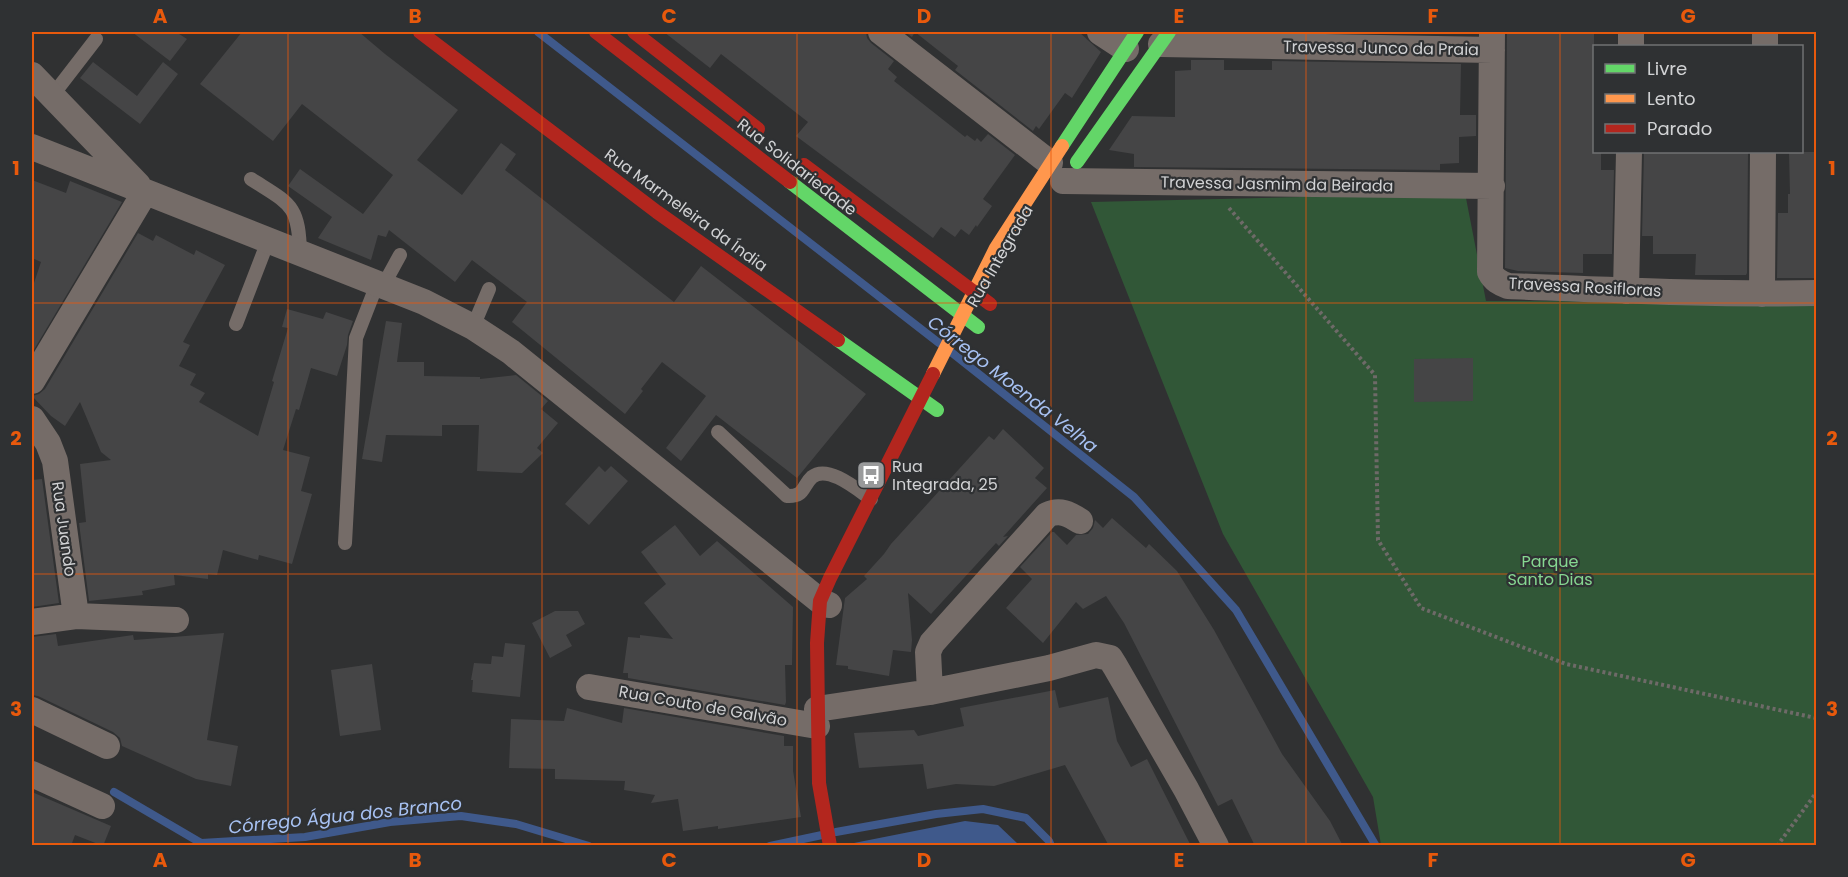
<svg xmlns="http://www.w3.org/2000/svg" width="1848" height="877" font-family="Poppins,sans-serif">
<rect width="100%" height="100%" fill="#303132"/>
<!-- green -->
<path fill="#315737" d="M1465,193L1486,301L1816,302V845H1381L1373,797L1223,534L1091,202Z"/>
<!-- water -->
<path fill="#3f598b" d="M965,821L998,825L1019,845H854V843Z"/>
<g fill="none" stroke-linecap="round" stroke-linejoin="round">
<!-- stream -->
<path stroke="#3f598b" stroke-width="8" d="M538,32L939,343
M951,352L1134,497L1236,610L1376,846
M114,792L201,843L305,837L390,822L461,816L516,824L589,846
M836,832L936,814L983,809L1026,818L1049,841L1051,846
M770,846L822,835"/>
</g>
<!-- building -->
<path fill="#454546" d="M132,32H176L187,39L170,61Z
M242,32H359L385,54L458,110L417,160L462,195L501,143L516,154L505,170L674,302L701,266L866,394L797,478L716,415L681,461L666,448L706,396L662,362L641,389L643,391L625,414L512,322L527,302L472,260L455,282L389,230L386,237L378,235L371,260L318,238L332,217L288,186L300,169L363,214L393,175L302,104L273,141L200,84Z
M664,32H866L867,38L871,43L894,61L888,69L897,77L894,81L965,137L967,135L975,141L977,138L981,142L988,134L1015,155L983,199L992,206L977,227L976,225L969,235L961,229L955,237L941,227L933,238L796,136L808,122L721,54L710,68Z
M905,32H1079L1101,52L1072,98L1065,93L1039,129L1036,126L1033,131L955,70L958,66L915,32L912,37Z
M1299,32H1461V34Z
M1507,32H1594V152H1601V170H1614L1612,254H1583V273L1518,271L1505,268Z
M1191,60H1224V70H1272V61L1461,64L1460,115H1476V136L1459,137V163L1440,164V170L1134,167V154L1109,150L1132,116L1175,117V71L1191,70Z
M93,62L137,96L163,62L178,74L140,124L80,78Z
M1644,152H1748L1747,273L1746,275H1695L1696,254H1653V236H1642Z
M1789,152H1816V278H1777L1778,213H1788V194H1790Z
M32,180L66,193L70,181L122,202L32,353V289L41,262L32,258Z
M138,233L153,241L156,235L194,255L196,250L225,265L183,342L190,345L179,366L196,374L190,385L205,393L199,402L258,436L274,382L272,381L288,328L282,327L287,309L323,319L326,312L353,321L348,335L347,345L337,376L311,368L299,410L296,409L283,450L310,457L301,491L312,494L292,564L259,555L258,560L223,550L217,575L208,574V579L174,575L175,585L142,591L143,595L89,601L79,523L86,522L80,464L111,460L101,452L80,402L65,426L51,416L32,396L39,394L45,389Z
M386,321L402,323L397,362H424V376L480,377V379L516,375L548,401L541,409L558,423L537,448L543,453L522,473L477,471L479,425H442V436L386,435L382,462L362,459Z
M1473,358V401L1414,402V359Z
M1003,429L1044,468L1035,478L1047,488L1003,537L1008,536L999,546L996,543L931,614L908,593L912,640L911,652L893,650L889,676L848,669V666L836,665L845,598L867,579L864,576L884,554L891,544L989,436L994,440Z
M599,466L605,472L611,466L628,481L589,525L565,504Z
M42,479L59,603L32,607V480Z
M1112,518L1146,548L1149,544L1177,571L1214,630L1282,754L1330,821L1343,846H1255L1232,799L1218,806L1124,623L1106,596L1083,609L1076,602L1043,643L1006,608L1032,579L1020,567L1052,532H1054L1067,545L1076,535L1088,534L1093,528L1095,520L1103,528Z
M675,525L700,556L717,541L793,607L792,665H785L786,702L785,705L628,678V673H623L628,637L640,638V635L673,639L644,603L666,584L641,552Z
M555,611H578L585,624L566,635L572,646L550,658L532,623Z
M224,633L207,740L238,746L231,786L196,779L122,746L120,738L113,732L38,696L32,695V658H33L32,637L56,634L58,646L133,635L134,640Z
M505,643L525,645L520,697L472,692L473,680H471L474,663L491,664L492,656L503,657Z
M372,664L381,730L340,736L331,670Z
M1055,690L1059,708L1108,697L1117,741L1131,767L1147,759L1191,846H1109L1065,765L994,786L956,784L927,789L923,764L859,768L854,733L914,730L918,736L964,726L960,708Z
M567,708L622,723L624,708L784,736V746H793V771L801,817L718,829V826L683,831L678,799L651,803L655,795L624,790L625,781L555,779V769L509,768L511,719L564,721Z
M32,792L111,826L103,846L75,835L71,846H32Z"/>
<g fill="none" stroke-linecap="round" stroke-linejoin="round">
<!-- path -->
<path stroke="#6e6a68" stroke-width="4" stroke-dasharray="3 3" stroke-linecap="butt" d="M1229,208L1375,375L1378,540L1421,608L1566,664L1816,718
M1777,846L1816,793"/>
<!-- lane -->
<path stroke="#756c68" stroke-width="14" d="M52,96L96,39
M251,179C290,204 299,204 300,254
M383,286L400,255
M236,324L268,241
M473,327L489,289
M718,432L787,496C805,497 802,486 812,477C828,464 858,490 871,499
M345,543L356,338L377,284"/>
<!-- street -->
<path stroke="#756c68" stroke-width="26" d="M881,32L1050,163
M1100,32L1126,49
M1492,32L1490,272C1494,280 1500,283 1508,286C1611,290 1714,295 1816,293
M1161,44L1492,50
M1631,46V32
M1765,46V32
M32,75L138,185
M32,147L424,302L473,327L511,352L820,601L829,605
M1063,181L1492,186
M1626,291L1629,152
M1762,294L1763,152
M32,381L145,192
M32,419L48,443L55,461L76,616
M32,622L76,616L176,620
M589,687L817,726
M930,692L928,652L932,643L1047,515C1060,509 1069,514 1080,521
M817,709L930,692L1049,668L1096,655L1110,658L1115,666L1186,789L1216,846
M32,710L107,746
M32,774L102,806"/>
<!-- fast -->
<path stroke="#63d668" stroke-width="14" d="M1062,146L1137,32
M1077,162L1169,32
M790,182L978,327
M838,340L937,410"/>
<!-- slow -->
<path stroke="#ff974d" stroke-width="14" d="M933,374L996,248L1062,146"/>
<!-- jam -->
<path stroke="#b3261e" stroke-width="14" d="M420,32L657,212L838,340
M596,32L790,182
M634,32L758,129
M804,165L990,304
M830,846L819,783L817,643L820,601L830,578L933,374"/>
</g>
<!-- grid -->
<path fill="none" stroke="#e8590c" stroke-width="1.5" stroke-opacity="0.55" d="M288,32V846M542,32V846M797,32V846M1051,32V846M1306,32V846M1560,32V846M32,303H1816M32,574H1816"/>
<!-- icons -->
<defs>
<g id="bus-square" transform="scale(1.5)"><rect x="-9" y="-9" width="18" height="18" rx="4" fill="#999a9b" stroke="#2f3133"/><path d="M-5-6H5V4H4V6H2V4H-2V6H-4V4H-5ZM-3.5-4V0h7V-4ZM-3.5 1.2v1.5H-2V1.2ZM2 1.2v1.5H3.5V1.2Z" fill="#fff"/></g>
</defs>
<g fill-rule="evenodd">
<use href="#bus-square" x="871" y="475"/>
</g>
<g text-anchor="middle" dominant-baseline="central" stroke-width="4.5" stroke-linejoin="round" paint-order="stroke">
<!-- street labels -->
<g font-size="16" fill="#d1d2d4" stroke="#2f3133">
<text transform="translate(1381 48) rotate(1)">Travessa Junco da Praia</text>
<text transform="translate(797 167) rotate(38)">Rua Solidariedade</text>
<text transform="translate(1277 184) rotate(1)">Travessa Jasmim da Beirada</text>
<text transform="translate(686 210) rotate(36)">Rua Marmeleira da Índia</text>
<text transform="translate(1000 256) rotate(-60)">Rua Integrada</text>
<text transform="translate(1585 287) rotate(3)">Travessa Rosifloras</text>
<text transform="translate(64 529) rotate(82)">Rua Juando</text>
<text transform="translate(703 706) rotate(10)">Rua Couto de Galvão</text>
</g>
<!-- poi labels -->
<g font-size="16" fill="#d1d2d4" stroke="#2f3133" text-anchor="start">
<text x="892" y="466">Rua<tspan x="892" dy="18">Integrada, 25</tspan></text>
</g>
<!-- park labels -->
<g font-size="16" fill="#86d791" stroke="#2f3133">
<text x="1550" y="561">Parque<tspan x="1550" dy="18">Santo Dias</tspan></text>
</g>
<!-- water labels -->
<g font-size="18" font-style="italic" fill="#a7c1f2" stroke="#2f3133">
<text transform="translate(1013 384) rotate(38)">Córrego Moenda Velha</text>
<text transform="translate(345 815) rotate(-6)">Córrego Água dos Branco</text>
</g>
</g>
<!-- border -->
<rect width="1848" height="877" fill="none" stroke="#2f3133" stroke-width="66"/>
<!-- legend -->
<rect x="1593" y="45" width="210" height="108" fill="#2f3133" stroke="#707173" stroke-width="1.5"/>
<rect x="1605" y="64" width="30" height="9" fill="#63d668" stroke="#707173" stroke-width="1.5"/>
<text x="1647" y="75" font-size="18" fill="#d1d2d4">Livre</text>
<rect x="1605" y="94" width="30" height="9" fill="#ff974d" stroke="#707173" stroke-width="1.5"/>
<text x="1647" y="105" font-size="18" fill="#d1d2d4">Lento</text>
<rect x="1605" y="124" width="30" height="9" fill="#b3261e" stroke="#707173" stroke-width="1.5"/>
<text x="1647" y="135" font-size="18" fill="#d1d2d4">Parado</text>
<rect x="33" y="33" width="1782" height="811" fill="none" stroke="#e8590c" stroke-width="2"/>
<g font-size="20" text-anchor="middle" font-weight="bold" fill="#e8590c">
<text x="160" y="23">A</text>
<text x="415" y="23">B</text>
<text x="669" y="23">C</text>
<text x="924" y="23">D</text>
<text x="1179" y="23">E</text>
<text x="1433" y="23">F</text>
<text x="1688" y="23">G</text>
<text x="16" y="175">1</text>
<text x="1832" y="175">1</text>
<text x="16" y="445">2</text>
<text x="1832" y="445">2</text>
<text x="16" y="716">3</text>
<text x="1832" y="716">3</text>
<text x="160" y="867">A</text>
<text x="415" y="867">B</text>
<text x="669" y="867">C</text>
<text x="924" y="867">D</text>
<text x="1179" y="867">E</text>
<text x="1433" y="867">F</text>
<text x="1688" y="867">G</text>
</g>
</svg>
